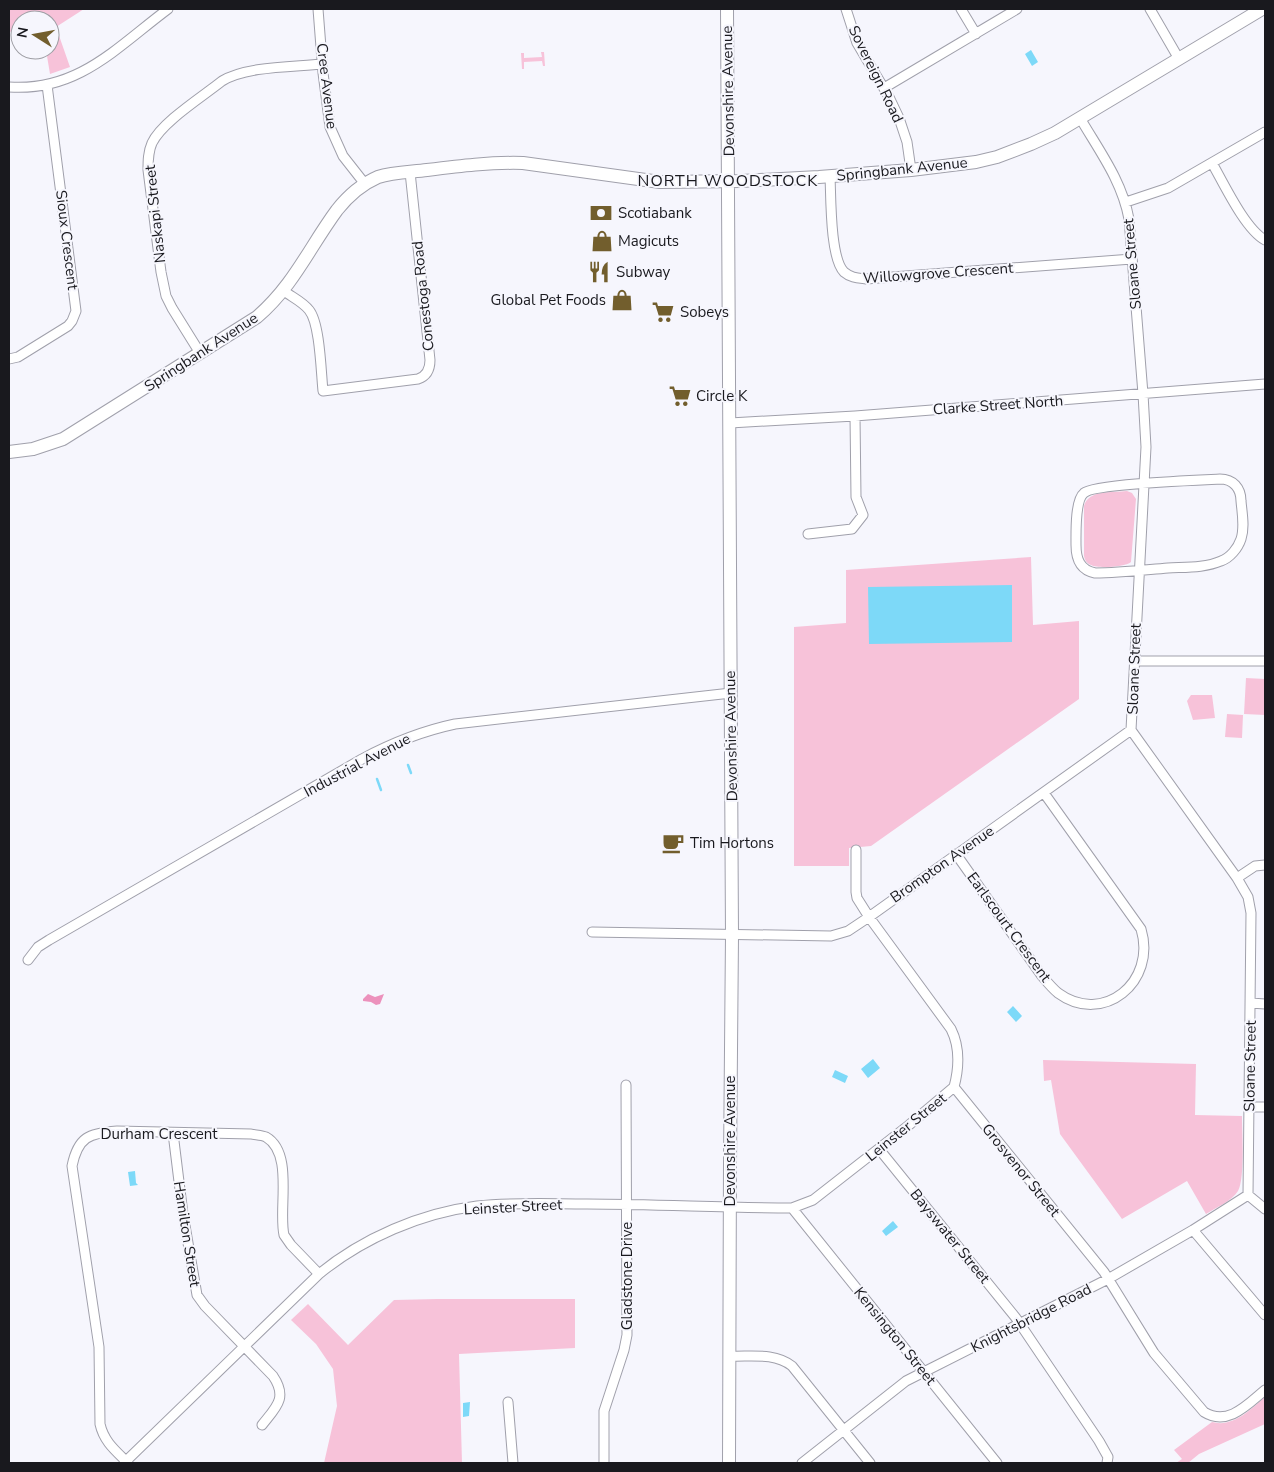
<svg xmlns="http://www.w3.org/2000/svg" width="1274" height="1472" font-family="'Nunito Sans',sans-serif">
<rect width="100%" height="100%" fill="#f6f6fd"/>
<!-- green -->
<path fill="#f7c2d9" d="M9,9H84L56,27L70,67L50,74L46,50H50V20H20V30L9,32Z
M541,52H544L545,66H543L542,61L524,62V69H522L521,53H524V58L542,57Z
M1127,491L1132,493L1136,499L1131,562C1125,567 1098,569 1091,565C1086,563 1085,560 1084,556V506C1089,489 1112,493 1127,491Z
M1031,557L1033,625L1079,621V699L871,846L849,848V866H794V627L846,623V570Z
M1246,678L1265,679V715L1244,714Z
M1191,695H1212L1215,718L1193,720L1187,701Z
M1227,714L1243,715L1242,738L1225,737Z
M1043,1060L1196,1064L1195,1115L1242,1116C1242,1131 1245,1179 1238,1191C1232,1201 1217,1207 1206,1214L1187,1181L1122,1219L1060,1134L1051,1080L1044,1081Z
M437,1299H575V1348L459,1354L462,1463H324L337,1406L333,1369L316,1344L291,1320L308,1304L348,1345L394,1300Z
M1265,1397V1424L1199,1454L1188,1463H1176L1182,1459L1174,1450L1212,1422C1233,1428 1251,1409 1265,1397Z"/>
<!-- forest -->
<path fill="#ec91bc" d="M368,994L375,997L384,994L380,1004L376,1005L371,1002L363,1001V999Z"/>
<!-- water -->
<path fill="#7dd9f8" d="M1031,50L1038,62L1032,66L1025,54Z
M1012,585V642L869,644L868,587Z
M1013,1006L1022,1016L1016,1022L1007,1012Z
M873,1059L880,1068L868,1078L861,1069Z
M835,1070L848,1076L845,1083L832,1077Z
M135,1171L136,1183L138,1185L130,1186L128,1172Z
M893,1221L898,1227L886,1236L882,1231Z
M470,1402L469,1416L463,1417V1403Z"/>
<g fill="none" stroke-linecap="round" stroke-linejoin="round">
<!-- stream -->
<path stroke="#7dd9f8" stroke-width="2.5" d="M408,765L411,773
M377,779L381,790"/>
<!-- minor casing -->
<g stroke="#a0a0ab" stroke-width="11">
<path id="minor" d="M318,9L323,73L330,127L343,156L365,184
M846,9L857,43L889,97L899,118L907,142L911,170
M961,9L976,34
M1150,9L1179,59
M9,87C78,92 117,47 168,9
M884,88L1017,9
M1080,118C1100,152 1122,181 1129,219L1143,394L1146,447L1131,730L1237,878L1248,897L1251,913L1248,1195
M1212,163C1224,184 1245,229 1265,240
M830,176C831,197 830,258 844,272C851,278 858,278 866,279L1132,259
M1126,202L1168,188L1265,132
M284,291C292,297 303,302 309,310C320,323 321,372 323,391L418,379C427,376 430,369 430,360L410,172
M200,353L172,308L166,296L161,272L148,170C148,161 148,152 152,143C162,122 202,97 222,81C246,66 294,67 322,64
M9,359L18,357L68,326L72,321L76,311L47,85
M730,423L855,416L1265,384
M1220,479C1233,479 1241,488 1241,501C1242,513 1245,527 1241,539C1238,548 1230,558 1221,561C1205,568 1185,567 1168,568C1144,570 1120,573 1095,573C1080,570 1076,559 1076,545C1076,533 1075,500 1084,493C1093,484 1201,480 1220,479Z
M808,534L852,529L863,515L856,497L855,416
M1134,661H1265
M856,850V892L857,898L869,917L951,1029C960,1047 959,1068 954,1087
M956,854L1042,976C1047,982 1052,988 1058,993C1103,1026 1157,982 1141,929L1044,793
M1237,878L1255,866L1265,865
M592,932L831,936L848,931L869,917L1131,730
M28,960L38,947L49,940L362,759C392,743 422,731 455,724L731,693
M1251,1003L1265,1004
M954,1087L1104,1272L1154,1353L1204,1412C1228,1427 1248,1404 1265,1390
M1249,1107H1265
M173,1133L183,1214L197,1295L205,1306L273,1376C288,1398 276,1407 262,1425
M879,1149L1016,1318L1099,1441L1108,1457L1107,1463
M1248,1195L1265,1209
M792,1208L997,1463
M1193,1230L1265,1315
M729,1356C750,1357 774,1352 792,1366L870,1463
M508,1402L513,1463
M124,1463L319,1274C363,1238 421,1213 477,1206C514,1202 551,1204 587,1204C656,1204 724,1208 792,1208L813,1200L909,1125L954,1087
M128,1463C116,1451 104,1442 100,1424L99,1347L72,1166C78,1137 89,1133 117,1131L251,1134C255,1135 262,1135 266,1137C294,1153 278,1209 284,1235L291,1245L319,1274
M604,1463V1411L624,1350L627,1335L626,1085
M802,1463L906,1381L1108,1279L1193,1230L1248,1195"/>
</g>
<!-- secondary casing -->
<g stroke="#a0a0ab" stroke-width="14">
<path id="secondary" d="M727,9L732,936L730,1163L729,1463
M9,452L33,449L63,439L257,317C294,285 309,248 337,210C348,196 362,184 378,177C393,172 412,172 427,170C459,166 491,162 523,163L660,182L741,181L819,177L911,170L976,162L997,157L1031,144L1055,133L1262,9"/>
</g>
<!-- minor -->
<use href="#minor" stroke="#fff" stroke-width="9"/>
<!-- secondary -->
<use href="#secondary" stroke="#fff" stroke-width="12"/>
</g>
<!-- icons -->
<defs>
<g id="bank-bare" transform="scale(1.725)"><path d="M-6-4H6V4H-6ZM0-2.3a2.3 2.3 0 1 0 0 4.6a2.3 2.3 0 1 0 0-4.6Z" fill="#725e2d" stroke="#f6f6fd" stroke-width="2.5" paint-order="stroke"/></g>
<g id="shop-bare" transform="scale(1.725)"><path d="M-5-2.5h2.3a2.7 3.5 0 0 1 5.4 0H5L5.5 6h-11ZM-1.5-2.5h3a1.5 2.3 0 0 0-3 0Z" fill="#725e2d" stroke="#f6f6fd" stroke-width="2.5" paint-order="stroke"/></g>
<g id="restaurant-bare" transform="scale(1.725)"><path d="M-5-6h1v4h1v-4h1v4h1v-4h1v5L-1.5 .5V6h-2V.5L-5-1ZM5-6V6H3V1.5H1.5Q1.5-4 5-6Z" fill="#725e2d" stroke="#f6f6fd" stroke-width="2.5" paint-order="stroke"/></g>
<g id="supermarket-bare" transform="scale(1.725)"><path d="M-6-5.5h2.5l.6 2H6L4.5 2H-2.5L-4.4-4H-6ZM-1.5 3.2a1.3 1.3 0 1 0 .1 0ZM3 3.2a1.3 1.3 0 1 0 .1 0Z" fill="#725e2d" stroke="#f6f6fd" stroke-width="2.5" paint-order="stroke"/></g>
<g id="cafe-bare" transform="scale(1.725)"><path d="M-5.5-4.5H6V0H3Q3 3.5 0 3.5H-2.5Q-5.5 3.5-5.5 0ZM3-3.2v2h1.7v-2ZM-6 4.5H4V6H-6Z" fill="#725e2d" stroke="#f6f6fd" stroke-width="2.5" paint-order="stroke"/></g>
</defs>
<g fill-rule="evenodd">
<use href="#bank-bare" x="601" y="213"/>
<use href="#shop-bare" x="602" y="241"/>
<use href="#restaurant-bare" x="599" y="272"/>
<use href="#shop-bare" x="622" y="300"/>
<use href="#supermarket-bare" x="663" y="312"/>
<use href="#supermarket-bare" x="680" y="396"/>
<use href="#cafe-bare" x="673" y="843"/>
</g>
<g text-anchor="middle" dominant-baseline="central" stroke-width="4" stroke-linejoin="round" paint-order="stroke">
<!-- street labels -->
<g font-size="15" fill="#19191e" stroke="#f6f6fd">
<text transform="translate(876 74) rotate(64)">Sovereign Road</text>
<text transform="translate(327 86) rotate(83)">Cree Avenue</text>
<text transform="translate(728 91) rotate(-91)">Devonshire Avenue</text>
<text transform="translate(902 169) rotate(-6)">Springbank Avenue</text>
<text transform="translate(155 214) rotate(-96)">Naskapi Street</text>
<text transform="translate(67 240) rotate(83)">Sioux Crescent</text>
<text transform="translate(1132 264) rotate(-95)">Sloane Street</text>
<text transform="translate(938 273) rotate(-4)">Willowgrove Crescent</text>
<text transform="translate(423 296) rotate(-96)">Conestoga Road</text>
<text transform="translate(201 352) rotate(-33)">Springbank Avenue</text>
<text transform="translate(998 405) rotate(-4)">Clarke Street North</text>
<text transform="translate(1134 669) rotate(-88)">Sloane Street</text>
<text transform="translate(731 736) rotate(-91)">Devonshire Avenue</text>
<text transform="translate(357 765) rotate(-28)">Industrial Avenue</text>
<text transform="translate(942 864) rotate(-35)">Brompton Avenue</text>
<text transform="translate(1009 927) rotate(54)">Earlscourt Crescent</text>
<text transform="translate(1250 1066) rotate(-89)">Sloane Street</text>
<text transform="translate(906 1127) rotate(-39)">Leinster Street</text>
<text x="159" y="1134">Durham Crescent</text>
<text transform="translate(730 1141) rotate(-90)">Devonshire Avenue</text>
<text transform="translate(1021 1170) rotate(51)">Grosvenor Street</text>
<text transform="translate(513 1207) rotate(-3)">Leinster Street</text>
<text transform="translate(187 1234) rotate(81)">Hamilton Street</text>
<text transform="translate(950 1236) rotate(51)">Bayswater Street</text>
<text transform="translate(627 1276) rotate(-90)">Gladstone Drive</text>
<text transform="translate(1031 1318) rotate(-27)">Knightsbridge Road</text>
<text transform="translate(895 1336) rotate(51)">Kensington Street</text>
</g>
<!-- poi labels -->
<g font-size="15" fill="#19191e" stroke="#f6f6fd" text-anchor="start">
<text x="618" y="213">Scotiabank</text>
<text x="618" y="241">Magicuts</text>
<text x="616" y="272">Subway</text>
<text x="606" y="300" text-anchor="end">Global Pet Foods</text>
<text x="680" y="312">Sobeys</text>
<text x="696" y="396">Circle K</text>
<text x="690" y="843">Tim Hortons</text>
</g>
<!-- neighbourhood labels -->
<g font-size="16" letter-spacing="1" fill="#19191e" stroke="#f6f6fd">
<text x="728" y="181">NORTH WOODSTOCK</text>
</g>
</g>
<!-- border -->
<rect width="1274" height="1472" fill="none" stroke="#19191e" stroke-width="20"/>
<!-- north arrow -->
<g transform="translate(35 35) rotate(281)"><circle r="24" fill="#f6f6fd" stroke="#9e9ea4"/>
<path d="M0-4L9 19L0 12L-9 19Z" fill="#725e2d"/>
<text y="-8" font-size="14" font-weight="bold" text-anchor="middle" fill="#19191e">N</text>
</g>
</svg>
